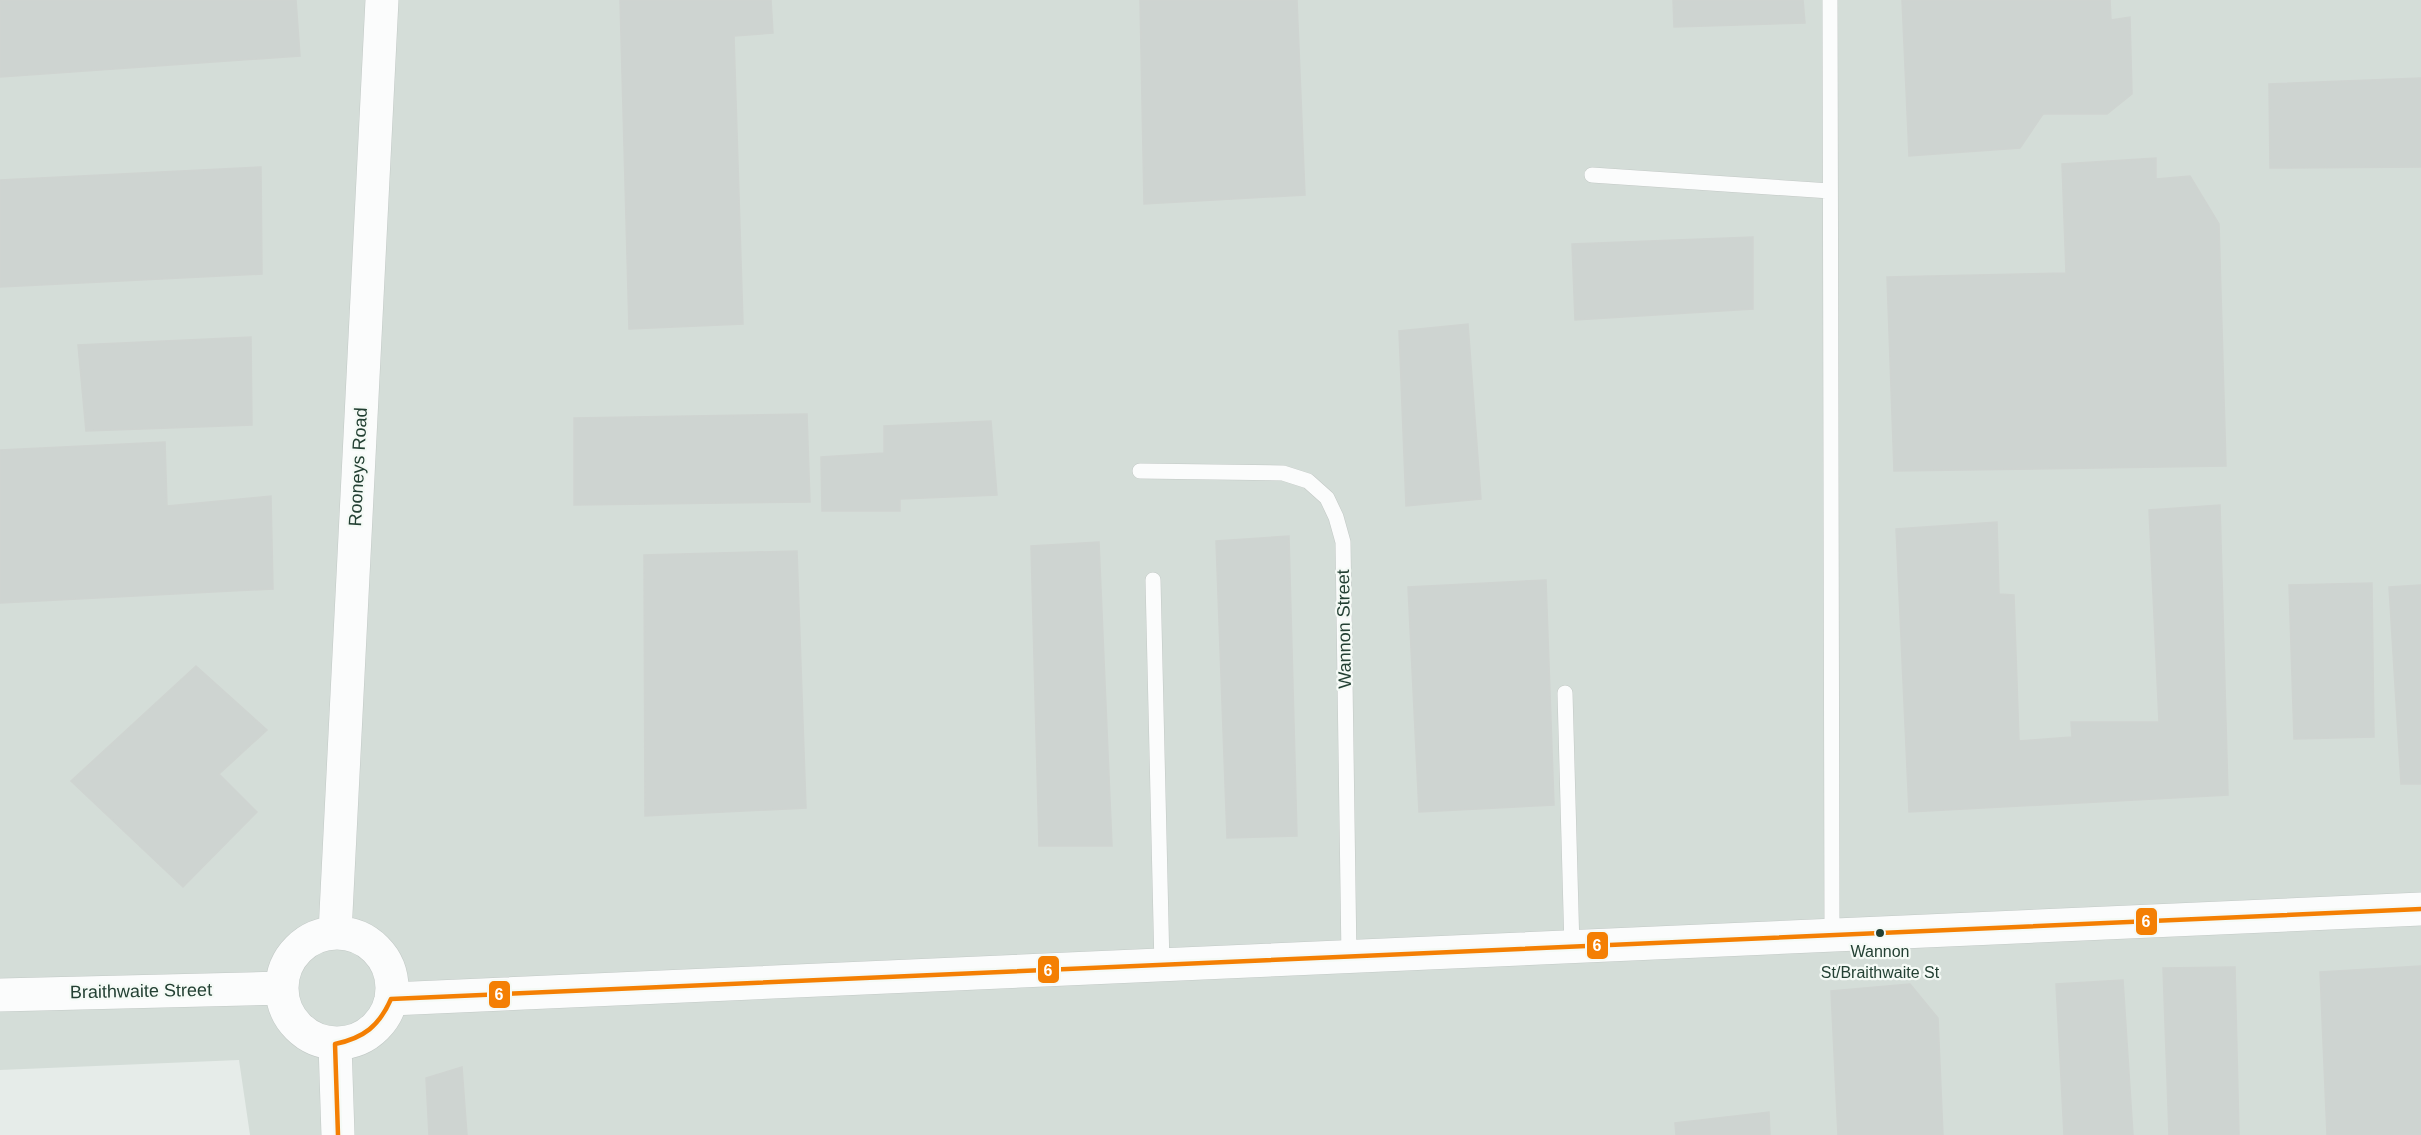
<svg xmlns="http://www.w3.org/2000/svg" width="2421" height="1135" font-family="Arial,sans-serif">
<rect width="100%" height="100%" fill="#e6ece9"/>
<!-- built -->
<path fill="#d4ddd8" d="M0,0H2421V1135H250L239,1060L0,1070Z"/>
<!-- building -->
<path fill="#ced4d1" stroke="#cfd4d1" stroke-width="1.5" d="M0,0H296L300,56L0,77Z
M620,0H771L773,33L734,36L743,324L629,329Z
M1140,0H1297L1305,195L1144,204Z
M1673,0H1803L1805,23L1674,27Z
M1902,0H2110L2111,20L2130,17L2132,94L2107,114H2043L2020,148L1909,156Z
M2421,78V167L2270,168L2269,84Z
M2156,158V179L2190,176L2219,224L2226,466L1894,471L1887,277L2066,273L2062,164Z
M261,167L262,274L0,287V180Z
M1753,237V309L1575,320L1572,244Z
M1468,324L1481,499L1406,506L1399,331Z
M251,337L252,425L86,431L78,345Z
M807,414L810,502L574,505V418Z
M991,421L997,495L900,499V511H822L821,457L884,453V426Z
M165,442L167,506L271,496L273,589L0,603V450Z
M2220,505L2228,795L1909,812L1896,529L1997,522L1999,594L2014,595L2019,741L2072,737L2071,722H2159L2149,510Z
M1289,536L1297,836L1227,838L1216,541Z
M1099,542L1112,846H1039L1031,546Z
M797,551L806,808L645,816L644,555Z
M1546,580L1554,805L1419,812L1408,587Z
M2372,583L2374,737L2294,739L2289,585Z
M2421,585V784H2401L2389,587Z
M196,666L267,730L219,774L257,812L183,887L71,781Z
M2421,966V1135H2327L2320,972Z
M2235,967L2239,1135H2169L2163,968Z
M2123,980L2133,1135H2064L2056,984Z
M1910,984L1938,1018L1943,1135H1838L1831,991Z
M462,1067L467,1135H429L426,1078Z
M1769,1112L1770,1135H1676L1675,1123Z"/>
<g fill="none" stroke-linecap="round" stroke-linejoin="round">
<!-- lane casing -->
<g stroke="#c3c9c6" stroke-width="16">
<path id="lane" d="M1830,0L1832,936
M1592,175L1830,191
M1140,471L1283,473L1308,481L1327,498L1336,517L1343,542L1349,958
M1153,580L1162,966
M1565,693L1572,948"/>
</g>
<!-- secondary casing -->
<g stroke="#c2c9c6" stroke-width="34">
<path id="secondary" d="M335,933L382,0
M282 988a55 55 0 1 1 110 0a55 55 0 1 1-110 0Z
M0,995L282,988
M391,999L2421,909
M335,1044L338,1135"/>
</g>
<!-- lane -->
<use href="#lane" stroke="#fbfcfc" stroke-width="15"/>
<!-- secondary -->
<use href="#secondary" stroke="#fbfcfc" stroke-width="33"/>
<!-- bus-1 casing -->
<g stroke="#f5faf6" stroke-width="9">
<path id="bus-1" d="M338,1135L335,1044C364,1038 379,1026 391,999L2421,909"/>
</g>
<!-- bus-1 -->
<use href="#bus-1" stroke="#f47f03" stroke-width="4.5"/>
</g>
<!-- markers -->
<circle fill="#234033" stroke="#f5faf6" stroke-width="2" cx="1880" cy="933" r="5"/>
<g text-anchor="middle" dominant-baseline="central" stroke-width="4.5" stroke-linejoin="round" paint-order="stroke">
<!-- bus labels -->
<g font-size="16" fill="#234033" stroke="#f5faf6">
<text x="1880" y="951">Wannon<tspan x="1880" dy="21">St/Braithwaite St</tspan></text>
</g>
<!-- street labels -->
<g font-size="18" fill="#234033" stroke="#f5faf6">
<text transform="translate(358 467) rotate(-87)">Rooneys Road</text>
<text transform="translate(1344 629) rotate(-91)">Wannon Street</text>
<text transform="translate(141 991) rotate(-1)">Braithwaite Street</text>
</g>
</g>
<g stroke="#f5faf6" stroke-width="2">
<rect x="2135" y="907" width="23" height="29" rx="6" fill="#f47f03"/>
<rect x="1586" y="931" width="23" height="29" rx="6" fill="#f47f03"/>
<rect x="1037" y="955" width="23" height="29" rx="6" fill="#f47f03"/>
<rect x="488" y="980" width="23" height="29" rx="6" fill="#f47f03"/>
</g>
<g font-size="16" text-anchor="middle" font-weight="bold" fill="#fff">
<text x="2146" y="927">6</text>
<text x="1597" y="951">6</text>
<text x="1048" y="976">6</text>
<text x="499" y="1000">6</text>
</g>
</svg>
